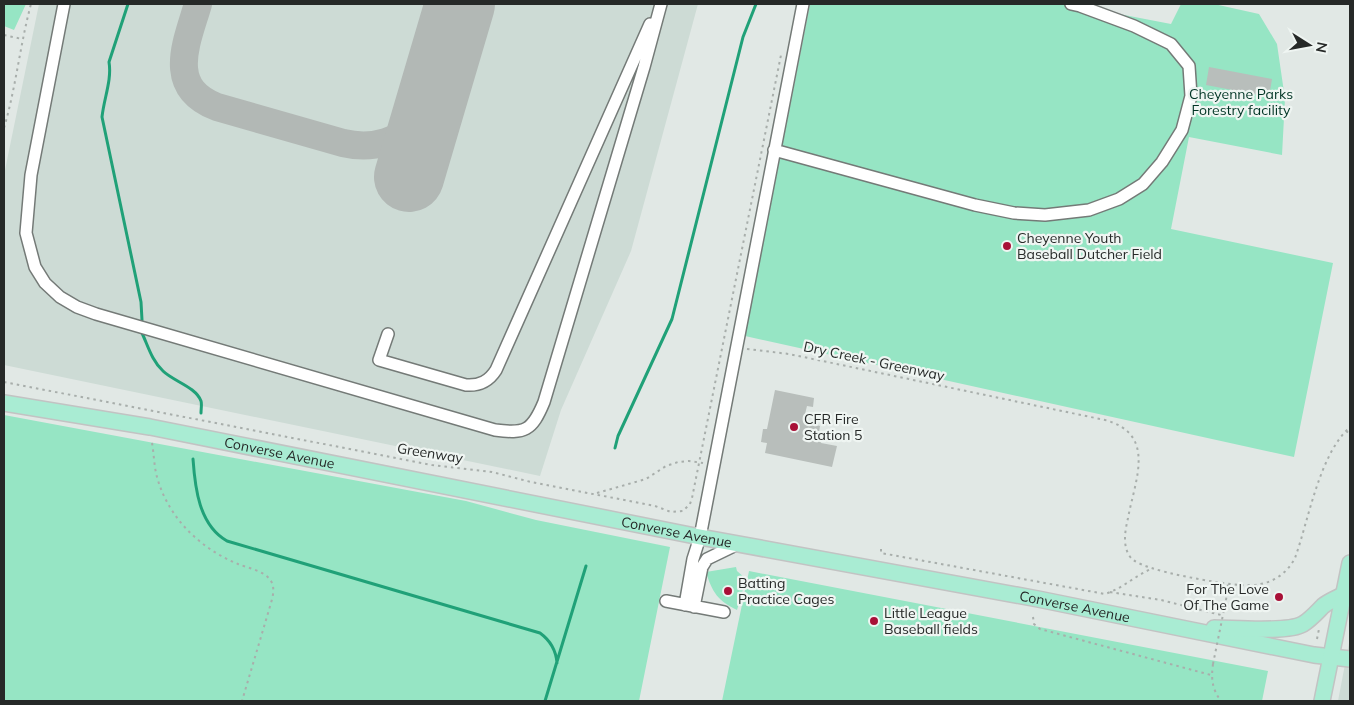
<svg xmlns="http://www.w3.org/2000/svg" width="1354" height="705" font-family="Mulish,sans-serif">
<rect width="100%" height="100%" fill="#e1e8e5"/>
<!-- built -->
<path fill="#cddbd5" d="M39,4H698L631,251L561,410L540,476L4,365V175Z
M1350,638V701H1338Z"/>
<!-- green -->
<path fill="#96e5c4" d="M4,4H26L14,30L4,26Z
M810,4H1067L1171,24L1181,4H1214L1259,14L1277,44L1285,99L1282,155L1189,137L1171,229L1333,263L1294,457L745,336Z
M4,415L466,501L536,520L670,547L639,701H4Z
M736,567L737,571L746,579L737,610C718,601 712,592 706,572Z
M749,571L1268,671L1262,701H722Z"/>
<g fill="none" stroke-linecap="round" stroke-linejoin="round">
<!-- stream -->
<path stroke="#20a178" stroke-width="3" d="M128,4L109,62C112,80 104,98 102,117L141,302L142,320
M142,333C148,346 152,361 163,371C173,381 196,387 201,401C202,404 201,409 201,413
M615,448L618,436L672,319L743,37L756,4
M193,459C195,488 199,525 227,541L540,633C551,641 556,650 557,663
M545,701L586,566"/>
<!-- taxiway -->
<path stroke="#b2b8b5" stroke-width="28" d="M198,4C187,42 165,87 217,107L343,143C373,150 401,142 420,118C428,107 432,94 437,82"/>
<!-- runway -->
<path stroke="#b2b8b5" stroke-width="70" d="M409,177L460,4"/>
</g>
<!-- building -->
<path fill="#b8bebb" d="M1209,67L1272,79L1269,97L1206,85Z
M775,390L814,398L813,407L807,406L803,422L820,426L818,438L822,439L821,443L837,446L832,467L765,453L767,443L761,442L763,429H767Z"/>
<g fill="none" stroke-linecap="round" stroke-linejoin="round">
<!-- minor casing -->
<g stroke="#747a77" stroke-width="14">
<path id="minor" d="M64,4L31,175L26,233L35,267L45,283L60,297L77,307L96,314L495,430C525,434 532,431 544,402L644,67L661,4
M774,150L975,205L1014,213L1045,215L1089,210L1119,199L1143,184L1162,162L1182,130L1191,96L1189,66L1171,44L1134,26L1080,6L1071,4
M388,334L379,360L466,385C480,386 489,381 496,370L650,24
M666,601L724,612
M685,605L693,559L700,537L803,4
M694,607L702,567L707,559L738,544"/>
</g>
<!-- major casing -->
<g stroke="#c2c3c3" stroke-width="18">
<g id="major">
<path id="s1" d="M4,403L150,427L700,537L1038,599L1314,655L1350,659"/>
<path d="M1214,628C1234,628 1288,633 1303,624C1311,619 1317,612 1323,606C1329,601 1338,598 1344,594"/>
<path d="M1322,701L1350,563"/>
</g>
</g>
<!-- path -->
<path stroke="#a8aeab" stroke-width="2" stroke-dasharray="2.5 4" stroke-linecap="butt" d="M4,35L22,39
M4,128C16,87 20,45 31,4
M747,349L789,354L1105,420C1157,434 1135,480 1128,518C1125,531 1122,547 1131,558C1142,571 1222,584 1241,585C1264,587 1284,579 1295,558C1309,519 1319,455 1350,427
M4,382L432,465L492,472L531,482L655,506L671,512L683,511L690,504L692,498L781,55
M1346,431L1350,434
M152,443C154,454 154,466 157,477C168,517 199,548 238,564C248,568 265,571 271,581C275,588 273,596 271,603L242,701
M597,493L646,479L666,466L678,462L689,461L703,463
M881,549V553L1105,594C1123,588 1135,576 1151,569
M1110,592L1161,600L1221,615
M1226,600L1228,584
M1033,617L1034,624L1040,629L1211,675
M1317,639L1319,629
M1213,664C1211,679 1212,689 1221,701"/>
<!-- minor -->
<use href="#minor" stroke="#fff" stroke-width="11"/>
<!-- major -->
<use href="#major" stroke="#a9ecd3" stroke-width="15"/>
<!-- path-bridge -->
<path stroke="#a8aeab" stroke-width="2" stroke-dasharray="2.5 4" stroke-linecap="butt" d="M1213,664L1226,600"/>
</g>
<!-- markers -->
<g fill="#a81037" stroke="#eff5f2" stroke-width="2">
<circle cx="1007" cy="246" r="5"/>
<circle cx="794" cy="427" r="5"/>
<circle cx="728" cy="591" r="5"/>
<circle cx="1279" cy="597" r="5"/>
<circle cx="874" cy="621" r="5"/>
</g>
<g text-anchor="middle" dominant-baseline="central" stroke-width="4.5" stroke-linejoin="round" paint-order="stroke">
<!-- park labels -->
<g font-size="14" fill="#003525" stroke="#eff5f2">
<text x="1241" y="94">Cheyenne Parks<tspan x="1241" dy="16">Forestry facility</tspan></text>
</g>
<!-- poi labels -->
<g font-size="14" fill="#262928" stroke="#eff5f2" text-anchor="start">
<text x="1017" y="238">Cheyenne Youth<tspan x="1017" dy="16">Baseball Dutcher Field</tspan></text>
<text x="804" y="419">CFR Fire<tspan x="804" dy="16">Station 5</tspan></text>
<text x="738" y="583">Batting<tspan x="738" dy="16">Practice Cages</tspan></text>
<text x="1269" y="589" text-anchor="end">For The Love<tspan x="1269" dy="16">Of The Game</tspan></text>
<text x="884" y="613">Little League<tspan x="884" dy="16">Baseball fields</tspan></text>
</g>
<!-- street labels -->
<g font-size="14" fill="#262928" stroke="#eff5f2">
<text transform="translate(874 361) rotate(12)">Dry Creek - Greenway</text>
<text stroke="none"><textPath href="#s1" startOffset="280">Converse Avenue</textPath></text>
<text transform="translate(430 453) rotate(9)">Greenway</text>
<text stroke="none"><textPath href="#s1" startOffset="685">Converse Avenue</textPath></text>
<text stroke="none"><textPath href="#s1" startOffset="1090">Converse Avenue</textPath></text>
</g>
</g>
<!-- border -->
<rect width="1354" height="705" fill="none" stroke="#262928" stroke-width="10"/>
<!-- north arrow -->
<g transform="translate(1309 45) rotate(101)" stroke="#eff5f2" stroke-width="4" paint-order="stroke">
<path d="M0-4L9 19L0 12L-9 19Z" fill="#262928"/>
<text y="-8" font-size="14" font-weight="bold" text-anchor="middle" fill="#262928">N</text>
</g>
</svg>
